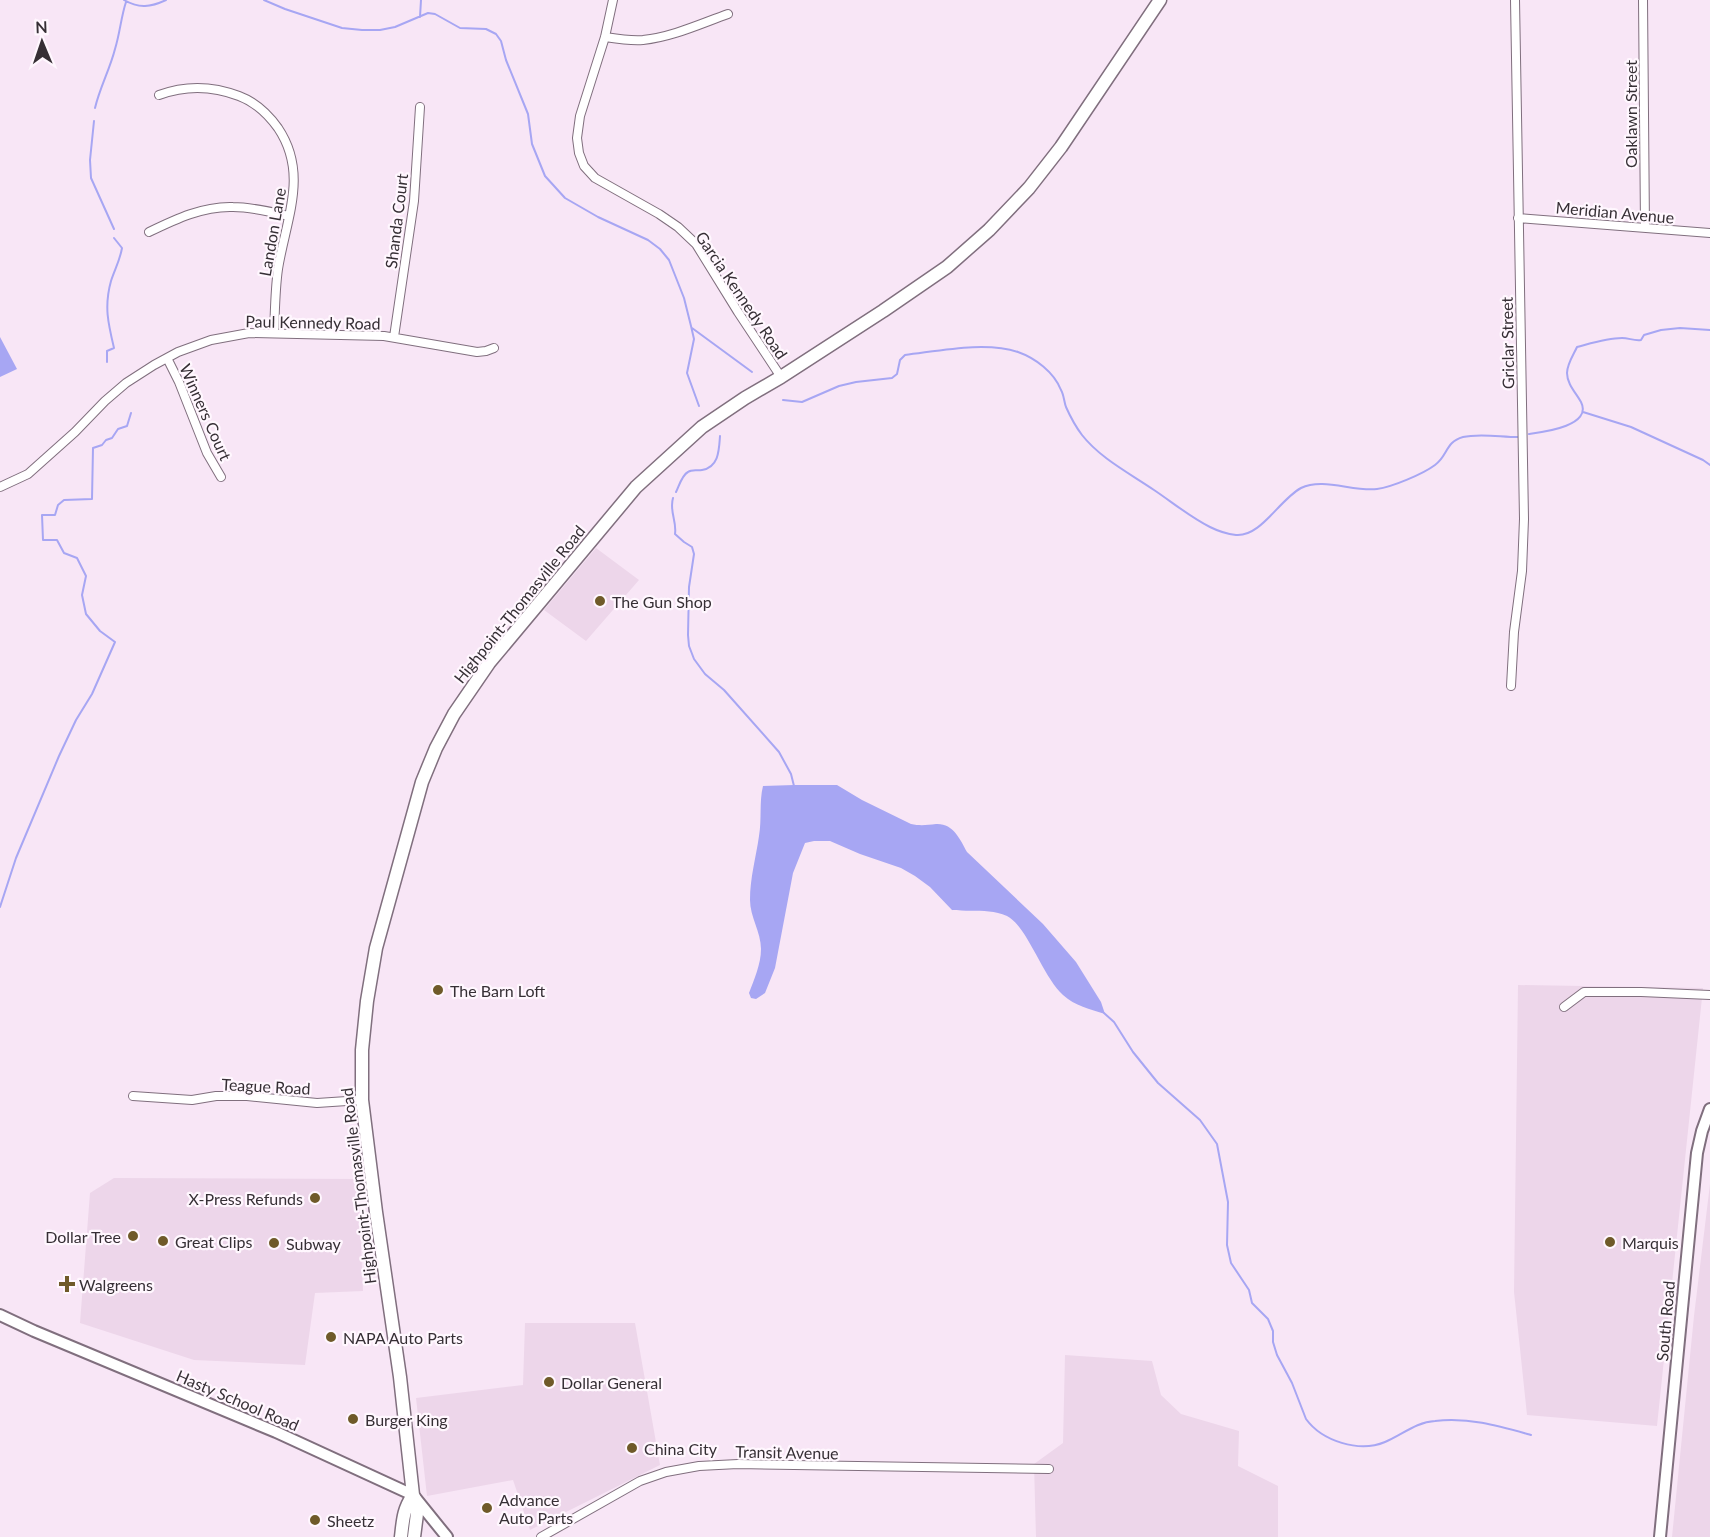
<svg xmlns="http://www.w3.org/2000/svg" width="1710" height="1537" font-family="Lato,sans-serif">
<rect width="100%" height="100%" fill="#f8e6f6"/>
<!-- built -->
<path fill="#edd6ea" d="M596,548L639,580L586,641L544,610Z
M1518,985L1703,988L1657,1426L1527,1415L1514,1292Z
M114,1178L358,1179L363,1291L315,1293L305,1365L194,1360L80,1323L90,1193Z
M1710,1184V1537H1672L1694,1316Z
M525,1323H635L660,1465L530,1530L513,1480L427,1496L416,1398L523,1385Z
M1065,1355L1152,1361L1161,1395L1181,1414L1239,1431L1238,1466L1278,1486V1537H1036L1034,1464L1063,1443Z"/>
<!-- water -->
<path fill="#a7a6f3" d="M0,337L17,369L0,377Z
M794,785H837L862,800L911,824C920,826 927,825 936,824C953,823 960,839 967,852L1043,924L1076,962L1101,1002L1105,1014C1090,1009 1075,1006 1063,995C1043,977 1027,926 1007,916C989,908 971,912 952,910L930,887L915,876L901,868L860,854L830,841H814L805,843L793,873L775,968L765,993L756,999L751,998L749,993C754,980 761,964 761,949C761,932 750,917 750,900C750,878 756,857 759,836C762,819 759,802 763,786Z"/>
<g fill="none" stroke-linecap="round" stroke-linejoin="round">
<!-- stream -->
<path stroke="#a7a6f3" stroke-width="2" d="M124,0C139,9 151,7 166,0
M264,0L285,9L342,28L362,30H380L395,27L428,13L435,14L460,28L486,29L496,34L501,41L506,60L528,114L532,144L545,176L565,198L598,217L648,240L660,249L669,260L684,298L691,326L694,339L687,373L699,406
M420,17L421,0
M95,108C100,87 110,69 115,49C120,33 121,17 126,2
M94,121L90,160L91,178L114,229
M692,328L752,372
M107,362V351L114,348C108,323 104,306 111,281C115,269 120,260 122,248L114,238
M783,400L802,402L839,386L856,382L892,378L897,374L900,360L905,355C939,351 985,341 1018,352C1035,358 1054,372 1061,390C1064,395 1064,402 1066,407C1070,416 1076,427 1082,435C1100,458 1129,473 1154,490C1172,502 1190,517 1210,527C1218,531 1227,534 1236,535C1261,537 1279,500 1301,488C1323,477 1353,492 1377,489C1392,487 1423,474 1435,465C1448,456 1445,442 1463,437C1479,433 1501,437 1518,437
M1583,412L1631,427L1703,460L1710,465
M1529,434C1543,432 1593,426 1581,402C1576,393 1567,384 1567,373C1567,364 1574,354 1577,347C1592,343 1607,338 1622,338C1629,338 1634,341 1641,340L1644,335L1661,330L1680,328L1710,330
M676,492C679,486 682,475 688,472C692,469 697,471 702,470C719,467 719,450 720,436
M673,498C669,511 677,521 675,534L684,542L692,547L694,554L689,587L688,635L689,646L694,659L705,674L724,690L779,752L791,774L794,786
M0,907L16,858L59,756L76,720L92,694L115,642L100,631L86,614L82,595L86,576L77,558L64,553L57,540H43L42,515H55L58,505L64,500L92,499L93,448L102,445L106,440L112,438L118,429L127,426L131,413
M1104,1013L1114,1022L1133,1052L1158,1083L1200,1120L1217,1144L1228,1202L1227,1245L1231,1263L1249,1290L1252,1303L1268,1319L1273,1331V1342L1277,1355L1292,1383L1306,1419C1322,1441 1359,1453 1385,1442C1402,1435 1416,1422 1435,1421C1469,1417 1499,1426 1531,1435"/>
<!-- street casing -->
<g stroke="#806f7e" stroke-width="10">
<path id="street" d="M613,0L605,37L580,116L577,138L579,153L584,166L595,178L659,214L678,227L696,244L738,312L781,377
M1643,0L1645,227
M605,37C618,39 630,41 643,40C672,37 700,24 728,14
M159,95C186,85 213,86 239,96C255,102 268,114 278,128C309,174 286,219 278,269C275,290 275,312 274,333
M1518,218L1710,233
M149,232C176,219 203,206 233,207C252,207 271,212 289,216
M394,337L414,201L420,107
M167,358L179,382L207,453L221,477
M0,487L28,474L75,432L105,401L126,383L154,365L178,352L211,340L249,333L384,336L477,352L486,351L494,348
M1511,686L1514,632L1522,571L1524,519L1515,0
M1564,1007L1584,992H1641L1710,995
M133,1096L192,1100L216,1096H247L317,1103L362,1100
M541,1537L640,1481L666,1472L699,1466L738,1464L1049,1469"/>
</g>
<!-- secondary casing -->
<g stroke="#806f7e" stroke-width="14">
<path id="secondary" d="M0,1315L34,1331L276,1432L413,1495L447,1537
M1660,1537L1697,1153L1702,1131L1710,1109"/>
</g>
<!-- primary casing -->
<g stroke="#806f7e" stroke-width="15">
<path id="primary" d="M401,1537C403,1520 403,1510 413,1495
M414,1537L418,1506L413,1495L400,1377L376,1212L362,1100V1050L367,1001L376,948L422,782L436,748L454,714L489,663L636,487L702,427L745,398L781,377L883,311L947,267L989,230L1029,188L1061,147L1160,0"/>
</g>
<!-- street -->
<use href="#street" stroke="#fff" stroke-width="8"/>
<!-- secondary -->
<use href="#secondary" stroke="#fff" stroke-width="10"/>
<!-- primary -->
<use href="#primary" stroke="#fff" stroke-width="12"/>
</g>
<!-- markers -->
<g fill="#6f5a29" stroke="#fff7fe" stroke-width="2">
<circle cx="600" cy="601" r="6"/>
<circle cx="438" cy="990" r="6"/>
<circle cx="315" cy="1198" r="6"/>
<circle cx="133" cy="1236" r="6"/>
<circle cx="163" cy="1241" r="6"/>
<circle cx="1610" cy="1242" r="6"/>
<circle cx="274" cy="1243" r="6"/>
<path d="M64 1275h6v6h6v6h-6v6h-6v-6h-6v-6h6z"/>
<circle cx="331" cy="1337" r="6"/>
<circle cx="549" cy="1382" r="6"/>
<circle cx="353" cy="1419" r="6"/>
<circle cx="632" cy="1448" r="6"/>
<circle cx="487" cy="1508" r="6"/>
<circle cx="315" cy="1520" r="6"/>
</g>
<g text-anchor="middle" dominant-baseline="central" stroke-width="4.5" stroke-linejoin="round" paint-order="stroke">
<!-- street labels -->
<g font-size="16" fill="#362f35" stroke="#fff7fe">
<text transform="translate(1630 114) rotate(-90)">Oaklawn Street</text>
<text transform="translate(1615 212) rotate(5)">Meridian Avenue</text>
<text transform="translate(396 221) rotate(-83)">Shanda Court</text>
<text transform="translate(272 232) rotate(-80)">Landon Lane</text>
<text transform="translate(742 295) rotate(56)">Garcia Kennedy Road</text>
<text transform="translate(313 322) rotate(1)">Paul Kennedy Road</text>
<text transform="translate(1507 343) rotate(-91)">Griclar Street</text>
<text transform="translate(206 412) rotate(66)">Winners Court</text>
<text transform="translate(519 604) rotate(-51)">Highpoint-Thomasville Road</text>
<text transform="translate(266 1086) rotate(3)">Teague Road</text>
<text transform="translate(358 1186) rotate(-97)">Highpoint-Thomasville Road</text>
<text transform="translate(1665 1321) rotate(-85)">South Road</text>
<text transform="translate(238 1400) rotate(23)">Hasty School Road</text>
<text transform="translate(787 1452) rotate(1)">Transit Avenue</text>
</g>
<!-- poi labels -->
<g font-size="16" fill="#362f35" stroke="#fff7fe" text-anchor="start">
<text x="612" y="601">The Gun Shop</text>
<text x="450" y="990">The Barn Loft</text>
<text x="303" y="1198" text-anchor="end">X-Press Refunds</text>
<text x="121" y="1236" text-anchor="end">Dollar Tree</text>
<text x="175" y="1241">Great Clips</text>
<text x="1622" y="1242">Marquis</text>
<text x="286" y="1243">Subway</text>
<text x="79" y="1284">Walgreens</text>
<text x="343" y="1337">NAPA Auto Parts</text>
<text x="561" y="1382">Dollar General</text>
<text x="365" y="1419">Burger King</text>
<text x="644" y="1448">China City</text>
<text x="499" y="1499">Advance<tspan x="499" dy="18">Auto Parts</tspan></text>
<text x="327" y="1520">Sheetz</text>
</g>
</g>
<!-- north arrow -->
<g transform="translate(42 42) rotate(358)" stroke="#fff7fe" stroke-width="4.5" paint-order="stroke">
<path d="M0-4.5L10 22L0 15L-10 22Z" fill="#362f35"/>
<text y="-9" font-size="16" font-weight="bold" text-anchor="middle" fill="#362f35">N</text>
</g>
</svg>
